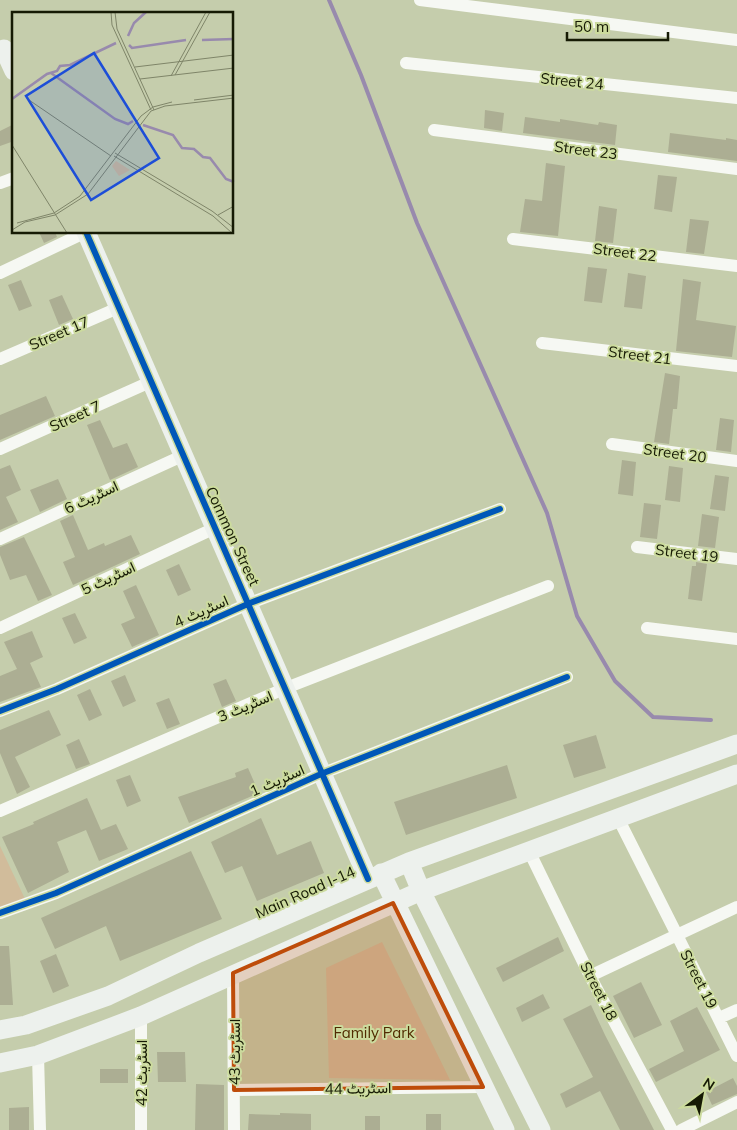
<svg xmlns="http://www.w3.org/2000/svg" width="737" height="1130" font-family="Mulish,Vazirmatn,sans-serif">
<rect width="100%" height="100%" fill="#c5cdac"/>
<!-- green -->
<path fill="#d1bc9b" d="M0,846L25,899L0,907Z
M382,942L450,1080L329,1078L326,968Z"/>
<g fill="none" stroke-linecap="round" stroke-linejoin="round">
<!-- stream -->
<path stroke="#988aad" stroke-width="4" d="M329,0L361,75L417,223L547,513L577,616L615,681L653,717L711,720"/>
</g>
<!-- building -->
<path fill="#acae93" d="M485,110L504,113L502,131L484,128Z
M525,117L560,122V119L598,125L599,122L617,125L615,145L523,133Z
M14,124V141L0,146V131Z
M670,133L726,140V138L737,140V161L668,152Z
M546,163L565,166L558,236L520,232L525,199L542,201Z
M658,175L677,177L672,212L654,209Z
M599,206L617,209L613,243L595,241Z
M690,219L709,221L704,254L686,252Z
M39,232H55L57,237L44,243Z
M588,267L607,269L602,303L584,301Z
M628,273L646,276L642,309L624,307Z
M683,279L701,282L696,320L736,326L732,357L676,351Z
M21,280L32,306L19,311L8,285Z
M62,295L73,319L59,325L49,300Z
M665,373L680,376L677,409H673L669,444L654,442Z
M46,396L55,416L0,440V415Z
M720,418L734,420L731,452L716,450Z
M100,420L113,448L127,443L138,467L110,480L87,425Z
M622,460L636,462L633,496L618,494Z
M10,465L21,490L6,497L18,522L0,530V469Z
M669,466L683,468L680,502L665,500Z
M715,475L729,477L725,511L710,509Z
M58,479L67,499L40,512L30,490Z
M644,503L661,505L657,539L640,537Z
M702,514L719,517L715,548L698,546Z
M73,515L88,550L104,543L105,546L131,535L140,554L73,585L63,562L75,557L60,521Z
M24,537L52,595L38,601L26,575L10,580L0,555V547Z
M696,562L707,564L702,601L688,599L692,566H696Z
M179,564L191,590L178,596L166,570Z
M136,585L159,635L132,647L121,624L135,618L123,591Z
M75,613L87,638L74,644L62,618Z
M32,631L43,657L30,663L41,687L0,702V676L17,669L4,642Z
M125,675L136,701L123,707L111,681Z
M226,679L236,701L222,707L213,684Z
M90,689L102,715L89,721L77,695Z
M169,698L180,724L167,729L156,703Z
M49,710L61,735L15,757L30,787L17,794L0,753V730Z
M596,735L606,768L574,778L563,745Z
M79,739L90,764L76,769L66,745Z
M507,765L517,798L406,835L394,802Z
M248,768L259,793L189,823L178,797L236,777L235,773Z
M130,775L141,801L127,807L116,780Z
M87,798L101,830L116,824L128,849L99,861L86,830L57,842L69,872L28,893L2,837L34,824L33,822Z
M261,818L277,855L311,841L324,873L257,901L242,866L225,873L211,842Z
M191,851L222,919L120,961L106,926L55,949L41,918Z
M558,937L564,951L503,982L496,968Z
M0,946H9L13,1005H0Z
M56,954L69,986L53,993L40,961Z
M641,982L662,1025L634,1038L613,996Z
M543,994L550,1008L522,1022L516,1008Z
M591,1005L605,1035L654,1130H620L600,1091L566,1108L560,1094L593,1077L563,1019Z
M697,1007L720,1050L656,1082L649,1069L684,1051L670,1021Z
M157,1052H185L186,1082H158Z
M100,1069H128V1083H100Z
M733,1078L737,1086V1094L712,1105L706,1092Z
M196,1084L224,1085V1130H195Z
M29,1107V1130H9V1108Z
M280,1113L311,1114V1130H248L249,1114L280,1115Z
M426,1114H441V1130H426Z
M365,1116H380V1130H365Z"/>
<g fill="none" stroke-linecap="round" stroke-linejoin="round">
<!-- street -->
<path stroke="#f6f8f3" stroke-width="12" d="M420,0L737,40
M406,63L737,98
M434,130L737,169
M0,183L14,178
M513,239L737,266
M0,273L86,232
M542,343L737,366
M0,359L118,308
M612,444L737,461
M0,449L150,382
M0,539L182,456
M637,547L737,559
M0,628L215,528
M647,628L737,639
M0,711L57,689L250,603L500,509
M0,811L286,688L548,586
M618,818L677,935L737,907
M529,851L590,976L672,1130
M0,913L56,893L321,774L567,677
M233,973L234,1130
M590,976L677,935L737,1056
M141,1016V1130
M719,1018L737,1010
M38,1055L40,1130
M234,1090L483,1087
M681,1130L737,1102"/>
<!-- secondary -->
<path stroke="#edf1ed" stroke-width="19" d="M4,49L14,71
M86,232L368,879
M409,862L421,891L541,1130
M381,873L505,1130
M0,1030L26,1025L108,996L199,953L409,862L737,744
M0,1063L38,1055L141,1016L421,891L737,774"/>
<!-- cycleway casing -->
<g stroke="#ccdb9e" stroke-width="9">
<path id="cycleway" d="M86,232L368,879
M0,711L57,689L250,603L500,509
M0,913L56,893L321,774L567,677"/>
</g>
<!-- cycleway -->
<use href="#cycleway" stroke="#0057b8" stroke-width="6"/>
</g>
<!-- marked area -->
<path fill="#be4c0a" fill-opacity="0.2" stroke="#be4c0a" stroke-width="4" stroke-linejoin="round" d="M393,903L483,1087L234,1090L233,973Z"/>
<g text-anchor="middle" dominant-baseline="central" stroke-width="4" stroke-linejoin="round" paint-order="stroke">
<!-- street labels -->
<g font-size="15" fill="#161a04" stroke="#ccdb9e">
<text transform="translate(572 81) rotate(6)">Street 24</text>
<text transform="translate(586 150) rotate(7)">Street 23</text>
<text transform="translate(625 252) rotate(7)">Street 22</text>
<text transform="translate(59 333) rotate(-23)">Street 17</text>
<text transform="translate(640 355) rotate(7)">Street 21</text>
<text transform="translate(75 416) rotate(-24)">Street 7</text>
<text transform="translate(675 453) rotate(8)">Street 20</text>
<text transform="translate(91 497) rotate(-25)">اسٹریٹ 6</text>
<text transform="translate(233 536) rotate(65)">Common Street</text>
<text transform="translate(687 553) rotate(7)">Street 19</text>
<text transform="translate(108 578) rotate(-25)">اسٹریٹ 5</text>
<text transform="translate(201 611) rotate(-24)">اسٹریٹ 4</text>
<text transform="translate(245 706) rotate(-23)">اسٹریٹ 3</text>
<text transform="translate(277 780) rotate(-24)">اسٹریٹ 1</text>
<text transform="translate(305 892) rotate(-24)">Main Road I-14</text>
<text transform="translate(699 979) rotate(63)">Street 19</text>
<text transform="translate(599 991) rotate(63)">Street 18</text>
<text transform="translate(234 1052) rotate(-90)">اسٹریٹ 43</text>
<text transform="translate(141 1073) rotate(-90)">اسٹریٹ 42</text>
<text transform="translate(358 1088) rotate(-1)">اسٹریٹ 44</text>
</g>
<!-- park labels -->
<g font-size="15" fill="#512a01" stroke="#ccdb9e">
<text x="374" y="1032">Family Park</text>
</g>
</g>
<!-- overview -->
<g transform="translate(12 12)">
<rect width="221" height="221" fill="#c5cdac"/>
<path d="M104,149L118,158L107,164L100,154Z" fill="#d1bc9b"/>
<path fill="none" stroke="#988aad" stroke-width="2.5" d="M116,24L122,11L134,0M190,28L222,27M117,33L120,36L174,28M39,61L103,107L116,112L121,109M0,87L35,62L45,59L48,54L58,53L104,31M131,113L161,123L170,136L182,137L191,145L198,146L214,167L222,170"/>
<path fill="none" stroke="#7f8569" stroke-width="1" d="M99,0L100,13L139,98M103,0L105,17L142,98M123,55L222,43M163,63L198,0M159,64L194,0M128,67L222,56M17,88L99,144M182,88L222,83M0,133L55,221M103,141L200,199L222,216M102,144L201,204L220,221M206,203L222,194M5,211L42,201L68,184L129,104L141,95L160,90M0,218L13,210L43,203L76,182L139,99L153,94L222,86"/>
<path fill="#1d4ed8" fill-opacity="0.15" stroke="#1d4ed8" stroke-width="2.5" d="M82,41L147,146L79,188L14,84Z"/>
<rect width="221" height="221" fill="none" stroke="#161a04" stroke-width="2.5"/>
</g>
<!-- north arrow -->
<g transform="translate(702 1095) rotate(32)" stroke="#ccdb9e" stroke-width="4" paint-order="stroke">
<path d="M0-4L9 19L0 12L-9 19Z" fill="#161a04"/>
<text y="-8" font-size="14" font-weight="bold" text-anchor="middle" fill="#161a04">N</text>
</g>
<!-- scale -->
<path d="M567 32v8h101v-8" fill="none" stroke="#161a04" stroke-width="2.5"/>
<text x="574" y="32" font-size="15" fill="#161a04" stroke="#ccdb9e" stroke-width="4" paint-order="stroke">50 m</text>
</svg>
